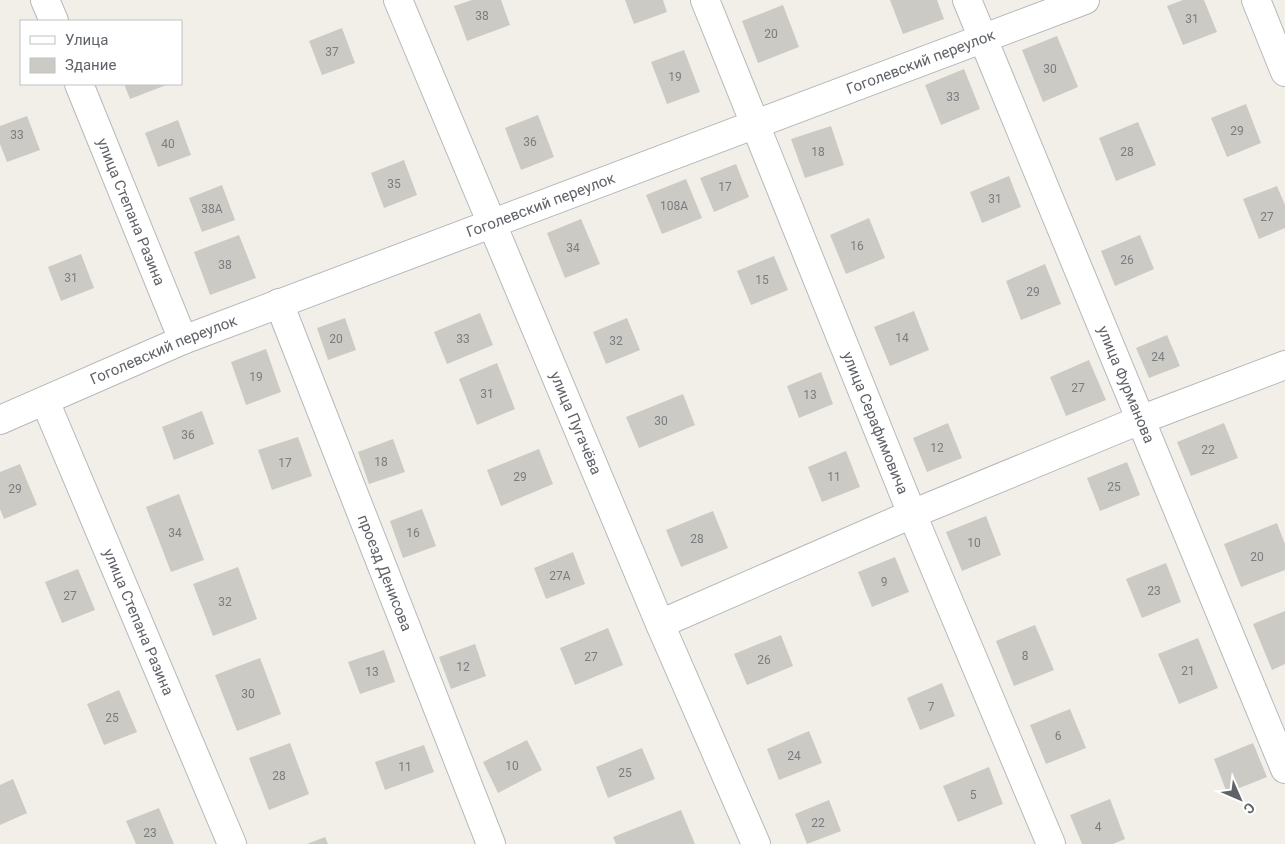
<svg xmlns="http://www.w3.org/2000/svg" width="1285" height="844" font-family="Roboto,sans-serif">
<rect width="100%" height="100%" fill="#f1efe8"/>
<!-- building -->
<path fill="#cccac5" d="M472,0H501L510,25L467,41L454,6Z
M625,0H663L667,12L634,24Z
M890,0H937L944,19L903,34Z
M1183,0H1204L1217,32L1183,45L1167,6Z
M783,5L799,47L758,63L742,21Z
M342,28L355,63L322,75L309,41Z
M1057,36L1078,87L1043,102L1022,50Z
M684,50L700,92L667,104L651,62Z
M964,69L980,109L941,125L925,85Z
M124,84H169L130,99Z
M1246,104L1261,143L1227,157L1211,118Z
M538,115L554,157L521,170L505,128Z
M27,116L40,150L7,162L0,144V126Z
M178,120L191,155L158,167L145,133Z
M1138,122L1156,165L1116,181L1099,138Z
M831,126L844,165L805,178L791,139Z
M404,160L417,195L384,208L371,173Z
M736,164L749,197L714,212L700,178Z
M1009,176L1021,207L982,223L970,192Z
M686,179L702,218L662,234L646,195Z
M222,185L235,220L202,232L189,198Z
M1277,186L1285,205V228L1259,239L1243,199Z
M869,218L885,258L846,274L830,235Z
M581,219L600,264L565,278L547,233Z
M239,235L256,278L210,295L194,252Z
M1140,235L1154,269L1115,286L1101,251Z
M81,254L94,288L61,301L48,267Z
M774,256L788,290L751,305L737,271Z
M1045,264L1061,304L1021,320L1006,281Z
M914,311L929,350L890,366L874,327Z
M480,313L493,345L447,364L434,332Z
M345,318L356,350L328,360L317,328Z
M627,318L640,350L606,364L593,332Z
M1167,335L1180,366L1149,378L1136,348Z
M266,349L281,392L246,405L231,362Z
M1089,360L1106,400L1066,416L1050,377Z
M497,363L515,409L477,425L459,379Z
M821,372L833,404L799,418L787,386Z
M683,394L695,425L639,448L626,417Z
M202,411L214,444L174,460L162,427Z
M948,423L962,458L927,472L913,438Z
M1224,423L1238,458L1191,476L1177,442Z
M298,437L312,476L272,490L258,450Z
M393,439L405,472L369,484L358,452Z
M539,449L553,484L501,506L487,470Z
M846,451L860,487L822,502L808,467Z
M1127,462L1140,495L1100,511L1087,478Z
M20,464L37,505L4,519L0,509V472Z
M179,494L204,560L171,572L146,507Z
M422,509L436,546L403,558L390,521Z
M713,511L728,548L681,567L666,530Z
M986,516L1001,555L962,571L946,532Z
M1277,523L1285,544V570L1241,587L1224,544Z
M573,552L585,584L546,599L534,568Z
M895,557L909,592L872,607L858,572Z
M1166,563L1181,602L1142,618L1126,579Z
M238,567L257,619L213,636L193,584Z
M78,569L95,610L62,623L45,582Z
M1285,611V664L1272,670L1253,624Z
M1035,625L1054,670L1014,686L996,641Z
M608,628L623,665L575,685L560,648Z
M781,635L793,666L747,685L734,654Z
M1198,638L1218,688L1179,704L1158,654Z
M475,644L486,676L451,689L439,657Z
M384,650L395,682L360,694L348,662Z
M260,658L281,714L237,731L215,675Z
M942,683L955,716L920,730L907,698Z
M119,690L137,732L104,745L87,704Z
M1070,709L1086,748L1046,764L1030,725Z
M809,731L822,763L779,780L767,749Z
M527,740L542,770L498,793L483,762Z
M290,743L309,794L269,810L249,758Z
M1253,743L1267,777L1227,793L1214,759Z
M424,745L434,772L385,790L375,762Z
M642,748L655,779L608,798L596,767Z
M989,767L1003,804L958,822L943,786Z
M13,779L27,813L0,825V785Z
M1110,799L1125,839L1113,844H1082L1070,815Z
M829,800L841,831L807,844L795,814Z
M159,808L174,844H136L126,821Z
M681,810L695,844H616L613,837Z
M325,837L328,844H307Z"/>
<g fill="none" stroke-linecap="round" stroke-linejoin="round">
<!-- minor casing -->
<g stroke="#b5b8bc" stroke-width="30">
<g id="minor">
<path d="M45,0L54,21"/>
<path id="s1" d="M398,0L660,624L756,844"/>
<path id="s2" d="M705,0L912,514L1051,844"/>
<path id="s3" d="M967,0L1285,769"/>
<path d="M1256,0L1285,72"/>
<path id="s4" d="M79,84L183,340"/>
<path id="s5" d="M279,303L491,844"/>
<path id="s6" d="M45,401L232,844"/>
<path id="s7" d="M0,420L183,340L1085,0"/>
<path d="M660,624L912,514L1140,420L1285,365"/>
</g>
</g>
<!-- minor -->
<use href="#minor" stroke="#fff" stroke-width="28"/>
</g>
<g text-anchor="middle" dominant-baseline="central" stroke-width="5" stroke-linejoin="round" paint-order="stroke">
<!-- number labels -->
<g font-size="12" fill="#7a7d7f">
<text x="482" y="16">38</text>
<text x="1192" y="19">31</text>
<text x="771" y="34">20</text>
<text x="332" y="52">37</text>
<text x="1050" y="69">30</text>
<text x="675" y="77">19</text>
<text x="953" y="97">33</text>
<text x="1237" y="131">29</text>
<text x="17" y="135">33</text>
<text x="530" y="142">36</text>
<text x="168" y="144">40</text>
<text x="818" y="152">18</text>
<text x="1127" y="152">28</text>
<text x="394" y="184">35</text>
<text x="725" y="187">17</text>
<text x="995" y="199">31</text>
<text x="674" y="206">108А</text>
<text x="212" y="209">38А</text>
<text x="1267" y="217">27</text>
<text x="857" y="246">16</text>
<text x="573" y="248">34</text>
<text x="1127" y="260">26</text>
<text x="225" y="265">38</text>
<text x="71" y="278">31</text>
<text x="762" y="280">15</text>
<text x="1033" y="292">29</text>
<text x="902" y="338">14</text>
<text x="336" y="339">20</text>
<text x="463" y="339">33</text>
<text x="616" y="341">32</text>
<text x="1158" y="357">24</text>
<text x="256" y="377">19</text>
<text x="1078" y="388">27</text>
<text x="487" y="394">31</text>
<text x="810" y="395">13</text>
<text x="661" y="421">30</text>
<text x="188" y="435">36</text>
<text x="937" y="448">12</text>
<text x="1208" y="450">22</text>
<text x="381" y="462">18</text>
<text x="285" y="463">17</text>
<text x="520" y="477">29</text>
<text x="834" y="477">11</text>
<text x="1114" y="487">25</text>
<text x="15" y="489">29</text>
<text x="175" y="533">34</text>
<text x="413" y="533">16</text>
<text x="697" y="539">28</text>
<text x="974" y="543">10</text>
<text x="1257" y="557">20</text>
<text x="560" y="576">27А</text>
<text x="884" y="582">9</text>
<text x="1154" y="591">23</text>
<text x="70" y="596">27</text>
<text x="225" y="602">32</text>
<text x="1025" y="656">8</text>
<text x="591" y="657">27</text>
<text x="764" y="660">26</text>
<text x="463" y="667">12</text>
<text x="1188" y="671">21</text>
<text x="372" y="672">13</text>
<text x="248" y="694">30</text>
<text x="931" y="707">7</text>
<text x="112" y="718">25</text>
<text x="1058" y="736">6</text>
<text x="794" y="756">24</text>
<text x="512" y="766">10</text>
<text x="405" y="767">11</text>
<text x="625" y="773">25</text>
<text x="279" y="776">28</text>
<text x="973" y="795">5</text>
<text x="818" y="823">22</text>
<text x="1098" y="827">4</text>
<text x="150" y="833">23</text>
</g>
<!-- street labels -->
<g font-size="15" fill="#5f6368" stroke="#fff">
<text stroke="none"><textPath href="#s7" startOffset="988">Гоголевский переулок</textPath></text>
<text stroke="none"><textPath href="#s7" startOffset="582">Гоголевский переулок</textPath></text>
<text stroke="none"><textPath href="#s4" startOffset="138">улица Степана Разина</textPath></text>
<text stroke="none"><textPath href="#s7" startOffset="178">Гоголевский переулок</textPath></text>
<text stroke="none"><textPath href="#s3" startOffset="416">улица Фурманова</textPath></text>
<text stroke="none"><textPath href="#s1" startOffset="459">улица Пугачёва</textPath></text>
<text stroke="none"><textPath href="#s2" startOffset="456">улица Серафимовича</textPath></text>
<text stroke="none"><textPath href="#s5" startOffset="290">проезд Денисова</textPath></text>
<text stroke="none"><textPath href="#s6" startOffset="240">улица Степана Разина</textPath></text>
</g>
</g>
<!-- legend -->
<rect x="20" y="20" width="162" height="65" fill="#ffffff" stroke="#bfc1c3"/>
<rect x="30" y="36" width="25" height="8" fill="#ffffff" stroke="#bfc1c3"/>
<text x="65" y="45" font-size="15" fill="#5f6368">Улица</text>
<rect x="30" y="58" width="25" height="15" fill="#cccac5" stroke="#bfc1c3"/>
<text x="65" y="70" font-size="15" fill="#5f6368">Здание</text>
<!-- north arrow -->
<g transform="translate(1240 799) rotate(135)" stroke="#ffffff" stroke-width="4" paint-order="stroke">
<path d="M0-4L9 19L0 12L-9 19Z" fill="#5f6368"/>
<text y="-8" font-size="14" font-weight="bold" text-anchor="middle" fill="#5f6368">С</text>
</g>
</svg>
